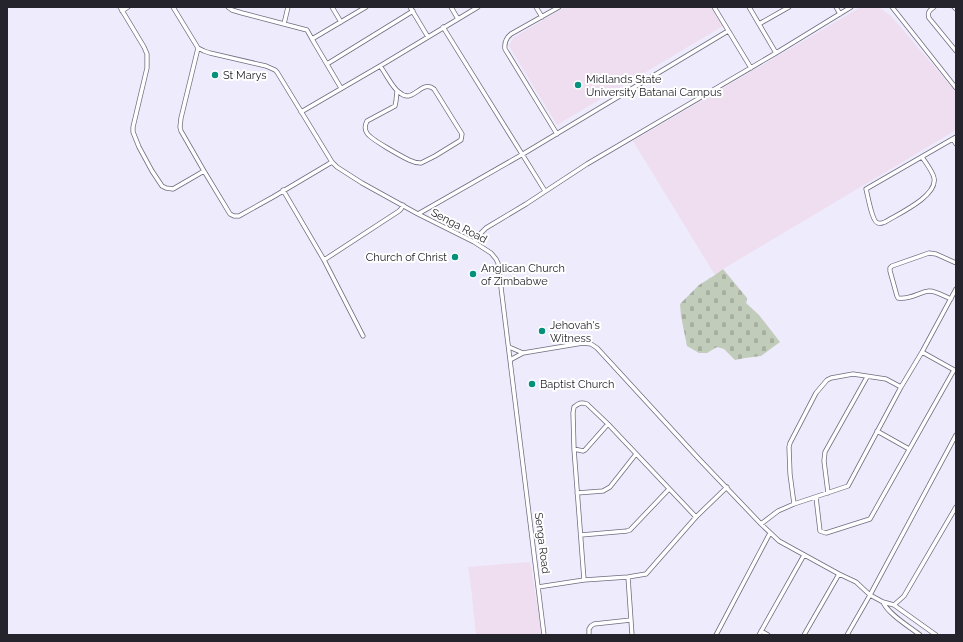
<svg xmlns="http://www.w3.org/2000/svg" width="963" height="642" font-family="Raleway,sans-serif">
<defs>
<pattern id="cemetery-stones" width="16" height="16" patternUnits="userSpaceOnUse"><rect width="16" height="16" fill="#c2ccba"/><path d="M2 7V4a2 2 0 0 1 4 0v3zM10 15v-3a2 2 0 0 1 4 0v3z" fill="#a7afa0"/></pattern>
</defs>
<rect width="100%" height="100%" fill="#eeebfd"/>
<!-- education -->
<path fill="#eedef0" d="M565,7H711L723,26L557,125L509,46L513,38Z
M861,7H879L891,16L956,92V130L723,269L715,275L633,141Z
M530,562L542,635H476L471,586L468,567Z"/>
<!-- cemetery -->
<path fill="url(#cemetery-stones)" d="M723,269L747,298L746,303L759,315L780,342L761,356L745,358L735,360L724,349L717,347L707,353H699L687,346L681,316L680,304L699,285L715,275Z"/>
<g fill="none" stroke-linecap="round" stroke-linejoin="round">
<!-- minor casing -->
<g stroke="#6f6c7f" stroke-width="5">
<path id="minor" d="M120,7L144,47L147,54V68L133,127V132L139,147L152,171L162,186L166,188L173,189L204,171
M173,7L198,48L204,51L210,53L266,66L275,70L277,72L332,162L337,167L362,183L418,214L474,242L491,253L496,259L498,263L544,635
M228,7L232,10L242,13L284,24L307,30L312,39L341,88
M332,7L341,22
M410,7L428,37
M451,7L458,19
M536,7L542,17
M714,7L751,68
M749,7L776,53
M836,7L840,14
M892,7L956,88
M934,7C930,10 927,12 929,18L956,51
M954,7L956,9
M122,11L128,7
M284,24L288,7
M759,24L789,7
M443,27L545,191
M312,39L366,7
M198,48L181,118L180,127L181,131L204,171L230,214L234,216H239L273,197L332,162
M327,64L413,11
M380,66C385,72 393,89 399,92C401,94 405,96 408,96C417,95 424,81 434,89L462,134L461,140L435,156L421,163C416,163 413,162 409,160C401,156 370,139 367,133C364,129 365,125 367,121L395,106L396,101L397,91
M301,112L380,66L478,7
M557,134L505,49C504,42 506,38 511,34L559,7
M953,139L956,144
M922,157C926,163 933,172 934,178C938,196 898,214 885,222C882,223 881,224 878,223C872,222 868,196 866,189L956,137
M283,190L324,260L363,336
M418,214L523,154L728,31
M474,242L481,233L486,228L526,204L587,164L776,53L851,7
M324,260L399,211L401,209L403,205
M951,299C944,296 936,291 929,291C919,292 911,300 898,298L897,296L890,271V268L892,266L929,253L936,254L956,263
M509,347L523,353L583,343L591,344L597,348L699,459L761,524L779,541L839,574L856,582L870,595L883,602L894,605L936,635
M922,352L956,371
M510,360L523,353
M877,431L909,449
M574,449L583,451L585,450L608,424
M577,493L603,491L610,487L636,454
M828,493L824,461L825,452L867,377
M816,497L820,531L826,533L870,519L954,370
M794,504L790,474L789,447L790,443L816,393L827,380L831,378L853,374L886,379L901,387
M761,524L778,511L794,504L848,486L901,387L922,352L956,289
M581,535L627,531L630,530L669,489
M628,577L632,635
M584,580L574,449L573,413L574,407C579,403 581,402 587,404L608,424L696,517
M538,587L584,580L628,577L646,574L696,517L727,487
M883,602C888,614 910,627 920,635
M894,605L904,596L956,507
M761,631L768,635
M589,635V629L591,626L594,624L631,620
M716,635L770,533
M759,635L804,555
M804,635L839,574
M847,635L870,595L956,435"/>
</g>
<!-- minor -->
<use href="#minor" stroke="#fff" stroke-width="3.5"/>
</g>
<!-- markers -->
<g fill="#05917c" stroke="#fff" stroke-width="1.5">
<circle cx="215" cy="75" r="4"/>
<circle cx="578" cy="85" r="4"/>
<circle cx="455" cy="257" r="4"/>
<circle cx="473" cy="274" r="4"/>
<circle cx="542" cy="331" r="4"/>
<circle cx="532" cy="384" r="4"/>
</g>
<g text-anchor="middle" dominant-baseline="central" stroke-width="4" stroke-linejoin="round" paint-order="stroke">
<!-- poi labels -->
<g font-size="11" fill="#25242c" stroke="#fff" text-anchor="start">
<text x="223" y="75">St Marys</text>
<text x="586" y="79">Midlands State<tspan x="586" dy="13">University Batanai Campus</tspan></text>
<text x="447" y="257" text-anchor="end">Church of Christ</text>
<text x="481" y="268">Anglican Church<tspan x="481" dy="13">of Zimbabwe</tspan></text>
<text x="550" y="325">Jehovah's<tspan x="550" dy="13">Witness</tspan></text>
<text x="540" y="384">Baptist Church</text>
</g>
<!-- street labels -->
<g font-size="11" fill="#25242c" stroke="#fff">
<text transform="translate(459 226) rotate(28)">Senga Road</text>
<text transform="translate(542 543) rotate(83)">Senga Road</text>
</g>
</g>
<!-- border -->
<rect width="963" height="642" fill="none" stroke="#25242c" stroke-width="16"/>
</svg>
